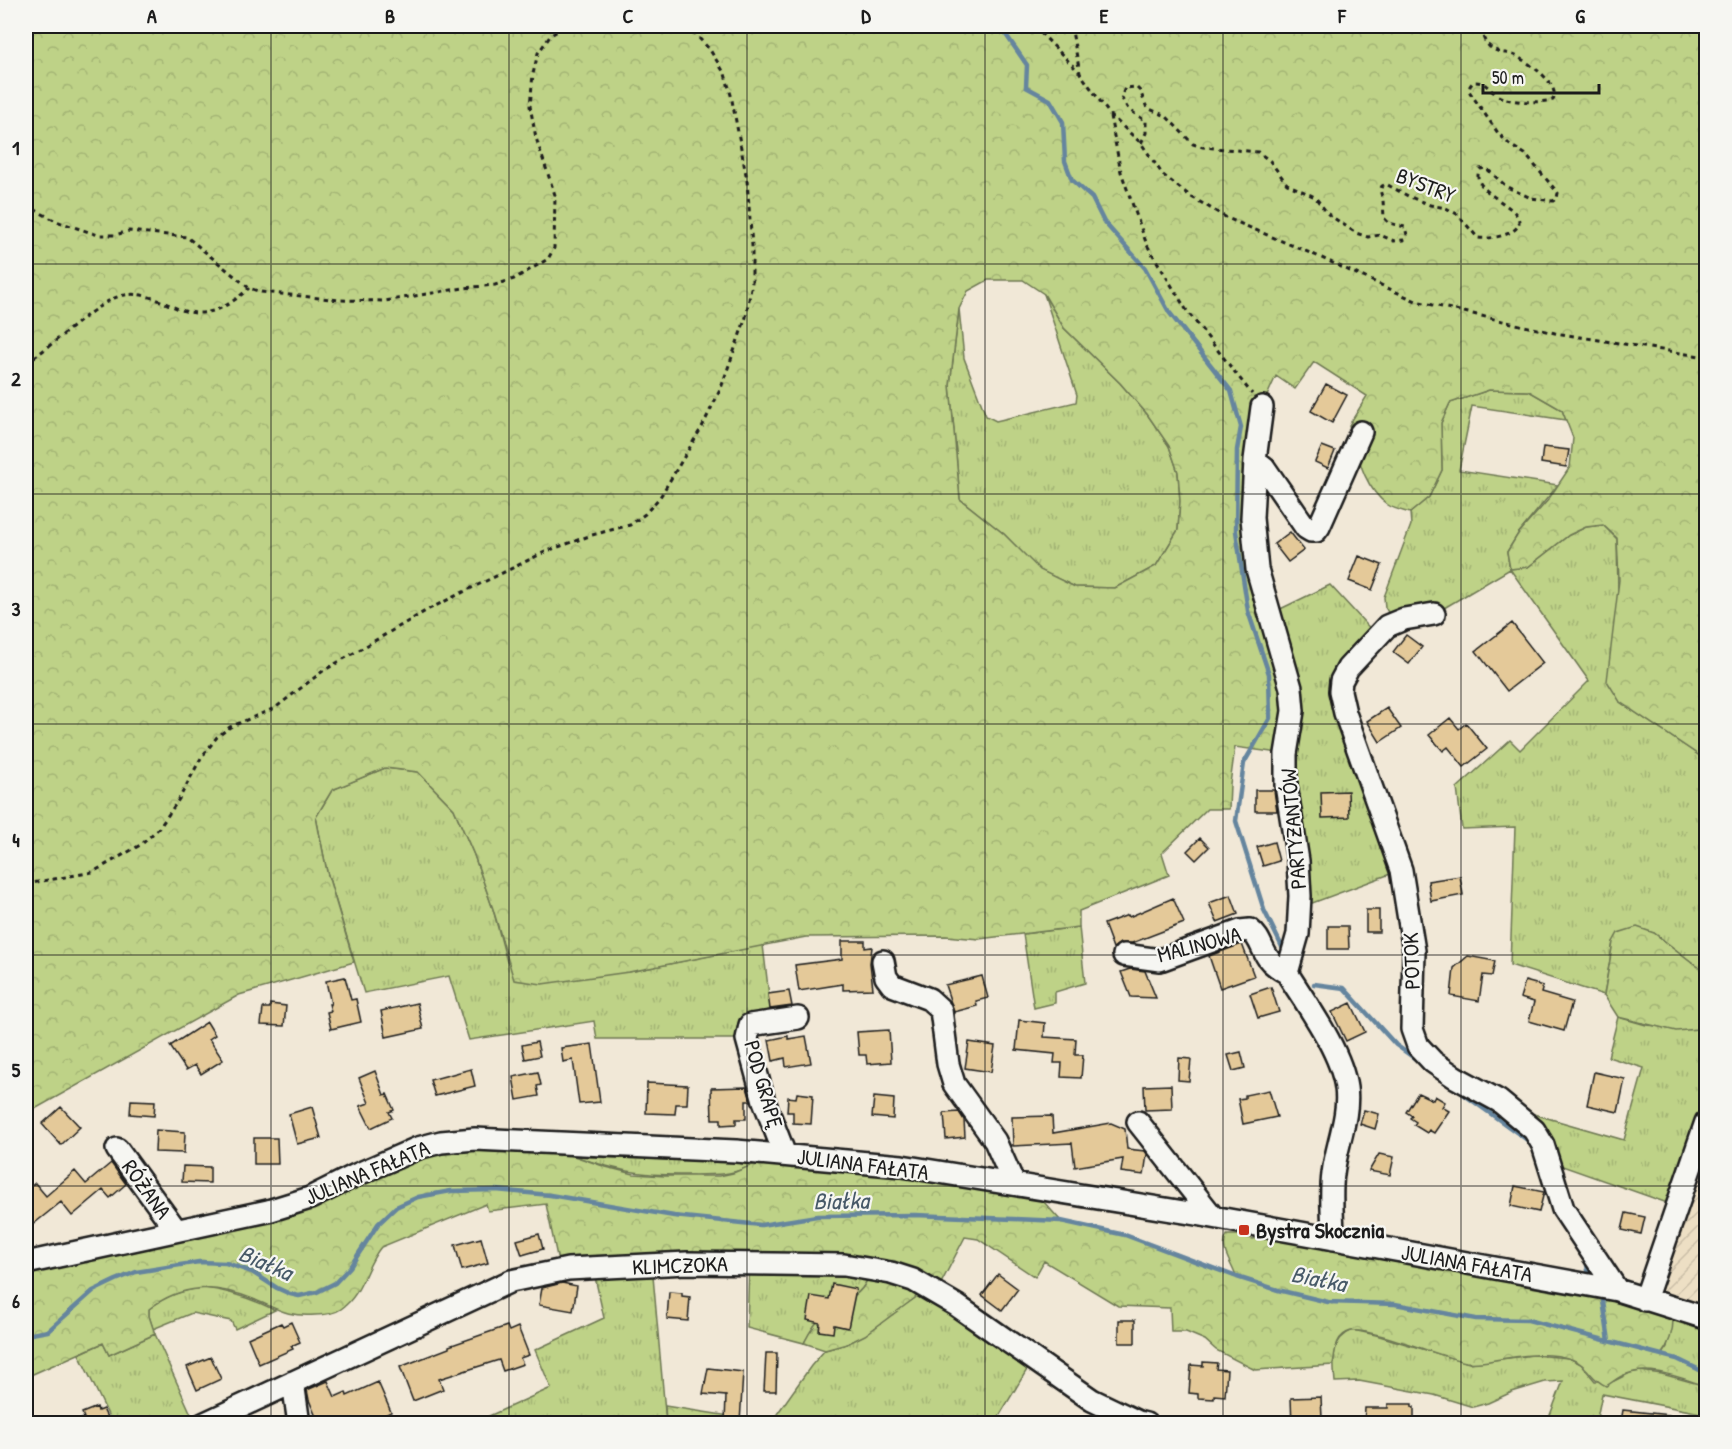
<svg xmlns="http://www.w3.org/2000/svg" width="1732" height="1449" font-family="'Patrick Hand',sans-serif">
<defs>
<pattern id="industrial-furrows" width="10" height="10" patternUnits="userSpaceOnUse" patternTransform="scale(1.5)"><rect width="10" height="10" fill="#eddfc4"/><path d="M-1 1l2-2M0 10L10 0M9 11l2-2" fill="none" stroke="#cbbfa8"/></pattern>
<pattern id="grass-tufts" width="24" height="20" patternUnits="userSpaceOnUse" patternTransform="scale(1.5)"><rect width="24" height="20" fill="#bed287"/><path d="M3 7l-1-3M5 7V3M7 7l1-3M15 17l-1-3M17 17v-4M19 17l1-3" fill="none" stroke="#a3b474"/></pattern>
<pattern id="forest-crowns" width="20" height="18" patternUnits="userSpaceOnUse" patternTransform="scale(1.5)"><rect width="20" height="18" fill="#bed287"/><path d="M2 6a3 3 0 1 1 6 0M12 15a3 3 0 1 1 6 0" fill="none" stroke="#a3b474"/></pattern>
</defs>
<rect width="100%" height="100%" fill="#f1e8d7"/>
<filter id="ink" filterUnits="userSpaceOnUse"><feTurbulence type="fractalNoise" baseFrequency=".0167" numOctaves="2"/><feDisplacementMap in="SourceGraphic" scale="12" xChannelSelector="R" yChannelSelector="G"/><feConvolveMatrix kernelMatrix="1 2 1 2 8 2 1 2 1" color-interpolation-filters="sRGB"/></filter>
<g filter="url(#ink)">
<!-- industrial -->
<path fill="url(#industrial-furrows)" d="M1706,1122V1318L1645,1300Z"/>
<!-- grass -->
<path fill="url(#grass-tufts)" stroke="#6d7752" stroke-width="1.5" d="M1044,294L1064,328L1120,383L1147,414L1169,446L1178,472L1180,501L1178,530L1156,566L1115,588L1075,587L1039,570L1004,534L960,499L950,385L959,309L964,358L986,416L996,421L1076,402L1077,395Z
M1489,390L1529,391L1562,410L1566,420L1472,406L1459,470L1558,485L1518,534L1507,552L1510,569L1528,567L1569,535L1586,527L1603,525L1617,539L1620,702L1706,760V973L1654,933L1613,942L1604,995L1510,965L1515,827L1462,829L1457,788L1510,740L1520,750L1589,681L1510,569L1434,614L1394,623L1385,607L1384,597L1411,525L1410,513L1429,497L1442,470L1441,423L1450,403Z
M1330,585L1377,636L1341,681L1401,870L1299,908L1270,614Z
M385,768L418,772L454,809L474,855L493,909L507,962L629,972L763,945L772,1022L747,1039H597L594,1021L469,1040L449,976L364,993L327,872L316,817L332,790Z
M1079,927L1085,983L1055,992V1003L1034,1008L1023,934Z
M1618,1017L1646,1025L1698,1029L1706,1018V1122L1676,1206L1548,1161L1523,1111L1624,1140L1644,1068L1608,1057Z
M574,1156L592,1157L757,1163C730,1177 717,1174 689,1175C642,1176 618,1171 574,1156Z
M749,1263L869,1275C862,1298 844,1299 827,1312C816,1321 810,1331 804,1343L747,1328Z
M652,1265L666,1423L479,1424L478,1421L551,1388L535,1350L604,1318L593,1268Z
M923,1285L1034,1358L995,1423L770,1424L811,1366L825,1350L847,1344L915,1298Z
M205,1288C231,1291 252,1299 275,1310L235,1329L231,1321L192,1313L153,1329L149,1316V1309C167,1295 183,1290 205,1288Z
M1673,1313L1706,1318V1373L1677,1359L1661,1355L1667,1347Z
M1353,1330L1376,1335L1469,1363L1533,1355L1569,1358L1581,1364L1595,1381H1614L1630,1373L1640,1371L1662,1374L1706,1386V1414L1602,1394L1596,1423H1547L1563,1381L1545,1382L1512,1392L1488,1403L1473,1407L1434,1395L1359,1381L1335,1382C1333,1361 1330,1339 1353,1330Z
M155,1334L195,1423H112L79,1354L103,1343L109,1355Z"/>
<!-- forest -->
<path fill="url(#forest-crowns)" stroke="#6d7752" stroke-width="1.5" fill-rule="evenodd" d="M26,26H1706V760L1620,702L1607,681L1619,580L1617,538L1603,525L1586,527L1569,535L1528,567L1510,569L1507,552L1518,534L1548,500L1570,467L1573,438L1562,410L1529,391L1489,390L1450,403L1441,423L1442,470L1429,497L1410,513C1403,511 1394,509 1388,505C1363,488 1357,452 1349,425L1367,396L1314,362L1295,389L1276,376L1262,407L1252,518L1291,688L1286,754L1235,747L1230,784L1229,809H1207L1162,853L1169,875L1079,911V927L979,939L946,936L806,937L629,972L542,984L514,980L493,909L474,855L454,809L418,772L385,768L332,790L316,817L327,872L354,962L239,995L26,1114ZM988,280H1023L1044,294L1064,328L1120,383L1147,414L1169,446L1178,472L1180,501L1178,530L1156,566L1115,588L1075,587L1040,570L1004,534L960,499L950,385L959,309L968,291Z
M1637,927L1654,933L1706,973V1018L1698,1029L1676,1031L1618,1017L1604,995L1613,942L1618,933Z
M473,1151L546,1153L574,1156L606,1167L634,1174L665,1176H719L733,1173L757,1163L803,1165L1031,1193L1043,1201L1061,1221L1125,1235L1236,1277C1232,1263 1219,1250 1227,1235H1238L1253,1239L1268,1236L1617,1290L1673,1313C1674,1329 1671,1342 1661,1355L1677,1359L1706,1373V1386C1683,1379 1651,1365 1627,1374C1619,1376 1613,1382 1606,1386C1589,1378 1589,1365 1571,1359C1551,1352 1527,1355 1507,1358C1493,1360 1480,1364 1466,1362C1442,1357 1369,1327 1351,1331C1335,1335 1335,1352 1333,1365L1255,1370L1216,1350L1205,1340L1186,1332H1171L1170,1308L1118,1306L1044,1261L1035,1277L978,1239L965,1237L936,1293L923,1286L915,1298L865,1335L847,1344L825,1350L804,1343C810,1331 816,1321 827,1312C844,1299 862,1298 869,1275L560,1271L546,1204L488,1211L486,1204L381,1247C365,1266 363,1294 341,1309C334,1314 324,1315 315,1315C287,1317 278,1309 253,1299C216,1284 182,1283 149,1309V1316L155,1334L109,1355L103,1343L26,1377V1274L270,1222L314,1206L416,1159L439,1153Z
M665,1406L761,1421L765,1423H666Z"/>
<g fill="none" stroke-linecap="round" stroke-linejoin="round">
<!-- stream -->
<path stroke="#65859e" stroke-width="4.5" d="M1000,26L1027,65L1026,87L1050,100L1063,122L1065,161L1072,180L1092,198L1104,222L1145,268L1169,312L1231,391L1241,427L1237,450L1236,531L1248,611L1269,674L1270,718L1244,763L1236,821L1264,910L1285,953
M1314,984L1344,988L1396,1045L1421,1063
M1459,1091L1530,1142
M1586,1259L1589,1276
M1602,1294L1609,1341
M26,1335L48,1331L93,1291L116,1280L136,1272L199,1262L226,1263L252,1272L277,1288L290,1294L299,1296L317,1292L335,1283L350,1267L378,1224L396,1207L418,1197L451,1191L496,1190L550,1195L674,1216L761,1225L817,1216L915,1215L1061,1221L1125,1235L1237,1277L1278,1290L1328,1302L1395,1304L1476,1319L1528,1320L1677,1359L1706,1373"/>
</g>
<!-- building -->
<path fill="#e4c999" stroke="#1c1c1c" stroke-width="1.5" d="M1326,384L1347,395L1332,423L1311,411Z
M1322,446L1335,451L1328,468L1315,462Z
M1543,447L1569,450L1566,467L1541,463Z
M1290,532L1304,550L1288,562L1274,544Z
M1359,556L1382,565L1372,590L1349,581Z
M1512,623L1543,663L1507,691L1476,651Z
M1406,635L1422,647L1409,664L1393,652Z
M1387,708L1401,728L1380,742L1367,721Z
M1450,718L1459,729L1466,723L1487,749L1464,767L1448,747L1443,751L1429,735Z
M1255,790H1274L1277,811H1255Z
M1348,791L1349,817L1322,818L1321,792Z
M1200,838L1209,847L1196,860L1187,851Z
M1274,842L1279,861L1263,866L1257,847Z
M1460,876L1463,895L1431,901L1428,881Z
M1231,895L1238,914L1217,922L1209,903Z
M1173,898L1184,923L1132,943H1120L1113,948L1104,924L1128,915L1129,917Z
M1366,910H1379V932H1366Z
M1328,926H1348L1349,949H1328Z
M842,941H865V948L872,947L870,963L873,989L843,990V984L799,991L795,965L842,959Z
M1242,944L1254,976L1220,988L1209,956Z
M1468,956L1495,961L1492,976L1483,975L1479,1001L1451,996L1454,968Z
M1130,969L1145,971L1156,998L1131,997L1121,972Z
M982,976L988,998L976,1001L977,1006L954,1012L945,985Z
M345,977L351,1000L356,999L361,1022L331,1029L327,1012L331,1011L329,1004H331L326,981Z
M1525,981L1543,986L1541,993L1572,1002L1564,1031L1529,1021L1534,1002L1520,998Z
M1271,987L1279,1012L1258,1018L1250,994Z
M789,991L792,1006L770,1009L768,994Z
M417,1003L423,1029L386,1037L381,1011Z
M1351,1003L1365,1032L1346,1041L1332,1012Z
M270,1004L286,1006L284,1026L261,1025L263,1008H270Z
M1019,1020L1045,1023L1044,1037L1076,1039L1075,1055H1083L1081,1078L1061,1077L1062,1063H1054L1055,1054L1016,1050Z
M207,1022L215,1035L209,1039L223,1060L201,1074L195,1065L186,1070L170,1046Z
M889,1030L891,1062L867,1064L866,1055H859L857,1032Z
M788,1036V1039L806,1036L811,1063L786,1067L785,1058L773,1061L769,1040Z
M537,1042L540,1056L525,1059L522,1045Z
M969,1042L995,1046L991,1072L965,1068Z
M592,1044L600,1102L579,1104L573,1060L563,1062L561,1048Z
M1241,1052L1245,1068L1233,1071L1228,1055Z
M1179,1058L1191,1059L1189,1081L1178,1080Z
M471,1069L475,1086L435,1096L430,1080Z
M375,1071L384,1095L387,1094L394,1110L389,1112L392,1118L371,1128L360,1106L369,1103L359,1078Z
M538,1072L541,1085L537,1086L539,1096L517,1100L513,1077Z
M1594,1072L1625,1079L1618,1112L1587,1105Z
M647,1083L688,1085L687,1104H676L675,1114L646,1113Z
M1171,1085L1172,1109L1145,1110L1144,1086Z
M747,1087L751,1101H746V1119H736V1124L721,1125V1119H712L711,1088Z
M1269,1090L1277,1117L1243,1124L1238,1099L1245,1098V1095Z
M797,1093L813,1095L811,1124L793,1123V1112H787L788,1097L796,1098Z
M1418,1093L1433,1100L1435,1096L1445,1102L1442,1107L1449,1111L1434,1133L1429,1130L1427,1133L1414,1125L1416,1122L1410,1118L1412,1116L1406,1112Z
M874,1097L894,1099L893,1119L872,1117Z
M131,1100L155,1101L154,1116L130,1114Z
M61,1107L80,1127L61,1145L42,1124Z
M312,1107L321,1138L297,1144L289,1114Z
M1364,1110L1379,1114L1375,1129L1360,1124Z
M959,1112L964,1120L965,1137L946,1139L944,1113Z
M1052,1116L1053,1133L1111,1123L1125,1129L1127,1149L1145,1151L1147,1154L1144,1175L1121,1172L1123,1159L1075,1167L1072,1143L1013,1146L1012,1117Z
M156,1130L185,1132L184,1153L155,1152Z
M254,1138H277L278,1164H254Z
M1379,1154L1394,1157L1390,1175L1369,1171Z
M111,1163L126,1184L110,1198L103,1190L72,1216L61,1202L31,1226L26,1220V1190L35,1183L46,1196L75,1171L86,1184Z
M183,1166L210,1167V1183L182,1182Z
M1515,1186L1544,1192L1539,1212L1511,1206Z
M1626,1213L1645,1217L1641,1234L1622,1230Z
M539,1234L543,1249L522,1255L517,1240Z
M481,1238L488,1263L462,1270L455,1245Z
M998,1274L1018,1289L1002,1310L982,1295Z
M562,1283L577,1286L573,1311L539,1305L542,1288Z
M832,1284L856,1289L848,1328L834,1325L833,1333L819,1331L820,1323L807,1320L811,1296L829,1299Z
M669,1292L682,1293V1296L690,1297L688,1321L667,1319Z
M1119,1320H1135V1343H1119Z
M291,1322L300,1342L291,1346L293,1349L259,1364L248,1338L281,1323L283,1326Z
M507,1326L509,1331L518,1327L529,1355L520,1358L523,1364L503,1371L499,1360L439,1379L443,1389L413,1401L400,1367L449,1348V1346Z
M766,1353H777L776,1391H764Z
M211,1357L221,1379L197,1390L187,1367Z
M1203,1362L1217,1363L1216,1369L1227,1370L1225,1396L1214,1395V1399L1198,1398V1394L1189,1393L1191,1365L1203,1366Z
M708,1368L743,1372L740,1423L725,1422L726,1396L703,1394Z
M328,1381L335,1397L346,1392L347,1396L378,1382L391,1412L385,1415L386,1418L373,1424H319L309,1400L307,1390Z
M1321,1397L1322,1418H1315L1316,1424H1292L1291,1398Z
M1388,1404H1412V1407H1414V1424H1364L1365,1408H1388Z
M97,1407L98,1411L103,1409L110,1424H71L84,1418L82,1413Z
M1623,1410L1669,1415L1668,1424L1621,1422Z"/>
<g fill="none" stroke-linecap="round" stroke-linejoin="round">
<!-- minor casing -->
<g stroke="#1c1c1c" stroke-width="26">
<path id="minor" d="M1262,407L1255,460L1252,518L1257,569L1291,688L1293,711L1286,754V785L1298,861L1300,896L1298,934L1287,973C1307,1005 1341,1051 1346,1088C1350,1116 1336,1146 1333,1174C1330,1196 1333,1218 1333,1239
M1255,460L1264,467L1306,528L1311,531H1316L1319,527L1361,432
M1434,614L1404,619L1387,626L1348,668L1341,681L1340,691L1345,713L1401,870L1414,951L1412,1029L1418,1046L1433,1062L1455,1077L1499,1101L1534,1130L1543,1145L1563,1209L1617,1290
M1124,955L1160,960L1240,931L1250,930C1260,937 1261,948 1268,958C1273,965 1280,969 1287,973
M883,961L886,977L892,985L929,999L941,1010L948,1064L954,1084L995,1141L1014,1184
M1138,1122L1213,1217
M117,1149L176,1230
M785,1155L764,1101L747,1039L750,1025L798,1018
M26,1263L268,1211L310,1198L356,1175L418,1148L441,1142L475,1139L736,1151L902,1166L1196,1214L1617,1290L1706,1318
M1645,1300L1706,1122
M293,1382L299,1424
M203,1424L511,1281L568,1269L687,1263L844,1265L891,1273L913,1280L956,1305L1092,1400L1138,1422L1146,1424"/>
</g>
<!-- path -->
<path stroke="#1c1c1c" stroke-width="3" stroke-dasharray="4.5 4.5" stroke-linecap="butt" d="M1034,26L1079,72
M1071,26L1080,73L1110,115L1141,143L1163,175L1190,196L1227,218L1315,255L1416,301L1555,333L1706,357V360
M1110,116L1121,172L1147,245L1187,311L1252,394
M1141,143L1146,133V121L1128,109L1121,97L1125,88L1136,87L1140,91L1147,108L1166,116L1193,144L1203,147L1258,152L1270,161L1287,184L1315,197L1328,214L1356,233L1368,237L1380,235L1394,241L1404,240L1407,235L1405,227L1389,223L1384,218L1383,200L1380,190L1382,186L1386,184L1408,196L1430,205L1446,208L1457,214L1478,238C1490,240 1532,233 1515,213C1506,202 1469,187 1480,169L1486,168L1507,187L1531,198L1553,201L1557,198L1558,193L1525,154L1510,145L1498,133L1469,91L1470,86L1473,82C1486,81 1487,88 1497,95C1508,103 1540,103 1553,100C1561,84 1529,63 1516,56C1508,52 1498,54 1490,47C1483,41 1482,34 1481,26
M26,205L56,221L98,235H115L129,231L187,237L249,288L261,292L340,300L385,301L463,288L495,285L514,279L548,259L554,248L555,195L536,138L530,106L533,74L538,53L551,35L566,26
M26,362C54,347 97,299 125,295C142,292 159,300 174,307C204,321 226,309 249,288
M26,884L93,872L142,844L160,827L179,799L201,758L217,737L230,727L275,708L323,671L429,609L547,551L592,535L630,525L645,514L660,497L702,427L721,388L746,317L752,282V246L747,180L731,95L725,74L710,50L688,26"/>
<!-- minor -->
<use href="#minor" stroke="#f6f6f2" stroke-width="21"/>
</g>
</g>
<!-- grid -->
<path fill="none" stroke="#1c1c1c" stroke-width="1.5" stroke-opacity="0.55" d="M271,26V1424M509,26V1424M747,26V1424M985,26V1424M1223,26V1424M1461,26V1424M26,264H1706M26,494H1706M26,724H1706M26,955H1706M26,1186H1706"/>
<!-- markers -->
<rect fill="#c8321e" stroke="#f6f6f2" stroke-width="2" x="1238" y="1224" width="12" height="12" rx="3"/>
<g text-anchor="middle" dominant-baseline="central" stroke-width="4.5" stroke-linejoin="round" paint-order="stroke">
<!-- street labels -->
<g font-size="22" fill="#1c1c1c" stroke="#f6f6f2">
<text transform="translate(1426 185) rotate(21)">BYSTRY</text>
<text transform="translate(1293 829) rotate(-95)">PARTYZANTÓW</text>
<text transform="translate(1199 944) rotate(-15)">MALINOWA</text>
<text transform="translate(1411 961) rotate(-92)">POTOK</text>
<text transform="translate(764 1084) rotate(74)">POD GRAPĘ</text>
<text transform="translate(863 1164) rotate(7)">JULIANA FAŁATA</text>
<text transform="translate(367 1172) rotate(-23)">JULIANA FAŁATA</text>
<text transform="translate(147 1189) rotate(54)">RÓŻANA</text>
<text transform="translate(1467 1263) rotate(10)">JULIANA FAŁATA</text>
<text transform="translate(680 1265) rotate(-2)">KLIMCZOKA</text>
</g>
<!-- poi labels -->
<g font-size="22" font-weight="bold" fill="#1c1c1c" stroke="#f6f6f2" text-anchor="start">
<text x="1256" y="1230">Bystra Skocznia</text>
</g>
<!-- water labels -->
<g font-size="24" font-style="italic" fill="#475968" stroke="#f6f6f2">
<text transform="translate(841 1200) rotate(-1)">Białka</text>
<text transform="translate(266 1262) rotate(23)">Białka</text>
<text transform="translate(1319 1278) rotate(11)">Białka</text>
</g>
</g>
<!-- margin -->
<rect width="1732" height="1449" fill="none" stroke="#f6f6f2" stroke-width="66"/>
<!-- scale -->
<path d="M1483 84v9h116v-9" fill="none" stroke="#1c1c1c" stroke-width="3"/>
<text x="1492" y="84" font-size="18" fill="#1c1c1c" stroke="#f6f6f2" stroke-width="4.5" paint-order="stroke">50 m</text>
<rect x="33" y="33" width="1666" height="1383" fill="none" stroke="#1c1c1c" stroke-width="2"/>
<g font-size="20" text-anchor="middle" font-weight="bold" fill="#1c1c1c">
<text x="152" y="23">A</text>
<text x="390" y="23">B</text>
<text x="628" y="23">C</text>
<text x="866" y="23">D</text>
<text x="1104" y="23">E</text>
<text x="1342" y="23">F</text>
<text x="1580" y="23">G</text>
<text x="16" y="155">1</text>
<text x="16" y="386">2</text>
<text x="16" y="616">3</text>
<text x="16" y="847">4</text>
<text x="16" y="1077">5</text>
<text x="16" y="1308">6</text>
</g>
</svg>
